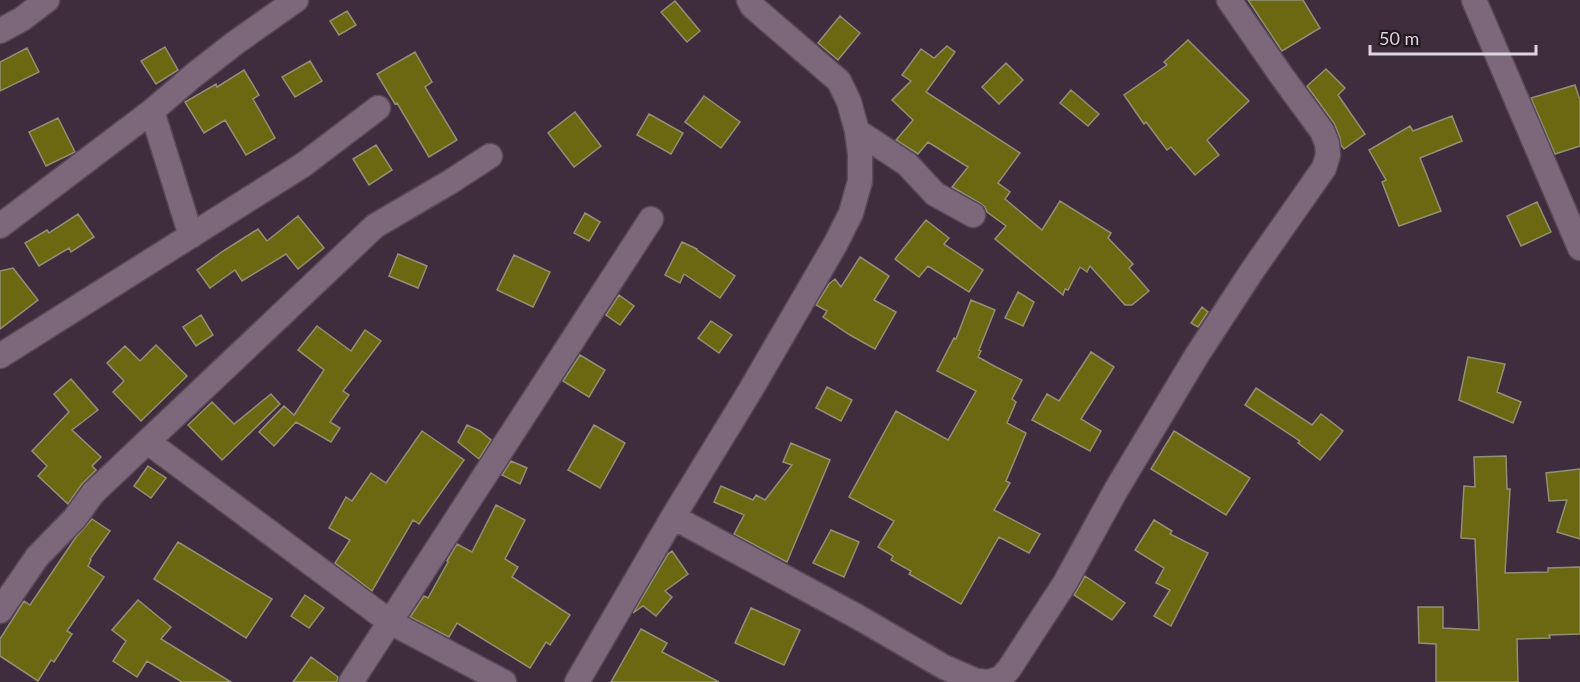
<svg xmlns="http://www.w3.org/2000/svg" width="1580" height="682" font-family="Lato,sans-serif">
<rect width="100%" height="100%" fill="#3f2c3d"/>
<!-- building -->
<path fill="#6c6811" stroke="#919076" stroke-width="1.5" d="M1248,0H1303L1320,28L1282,51Z
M675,1L700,31L687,42L661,12Z
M347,11L356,25L339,35L330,21Z
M840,16L860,33L838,60L818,43Z
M1188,40L1249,101L1207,140L1219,155L1195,175L1171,147L1167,150L1146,122L1144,124L1124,95L1167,65L1164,62Z
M947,46L955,52L926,92L1020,153L998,183L1010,192L1005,199L1042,230L1060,201L1111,233L1108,238L1133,264L1129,268L1149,291L1132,305H1125L1090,266L1087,272L1080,267L1068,290L1065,289L1063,295L995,239L1006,226L987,212L985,207L980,203L952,187L968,167L928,142L918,154L896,140L913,120L892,100L911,81L902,75L921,49L934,58Z
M165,47L178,70L156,84L141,61Z
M27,48L39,72L0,91V62Z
M415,52L432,82L425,87L457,140L429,157L397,103L395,104L377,74Z
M310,61L322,81L295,97L282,77Z
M1006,63L1023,80L999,104L982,87Z
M1326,69L1345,88L1338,95L1365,134L1344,149L1341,145L1340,138L1334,123L1307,86Z
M244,70L259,95L253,99L275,138L246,155L225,120L204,133L185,102L216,84L217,87Z
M1575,85L1580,100V146L1555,154L1531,98Z
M1071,90L1099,114L1088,126L1060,103Z
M704,96L740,122L721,148L685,122Z
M575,112L601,146L574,167L548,133Z
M649,114L683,133L671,154L637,135Z
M1452,116L1462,141L1420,158L1441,211L1399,226L1382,182L1386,180L1369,150L1410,126L1413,131Z
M58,118L75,152L46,166L29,132Z
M376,145L392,170L369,185L353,159Z
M1537,202L1551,232L1521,246L1507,216Z
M585,213L600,222L589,241L574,233Z
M78,214L94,237L71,252L69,248L39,266L25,243L47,230L49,233Z
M298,216L324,248L298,269L286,254L242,281L235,270L210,288L197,270L223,251L258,229L267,241Z
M926,220L949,238L944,244L983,270L969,292L928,266L919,277L895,259Z
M682,242L697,249V250L735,276L720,298L684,274L680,283L665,275Z
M398,254L427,266L418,288L389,276Z
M514,255L550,272L533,307L497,290Z
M860,257L889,276L874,300L896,312L875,349L850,335L823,317L827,311L816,305L829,284L835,279L841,287Z
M13,268L38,300L0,329V271Z
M1018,292L1034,302L1023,326L1005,318Z
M619,295L634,306L620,325L606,315Z
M971,300L995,310L979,350L981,351L978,357L996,367L1022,380L1012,399L1016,402L1007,423L1026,433L1006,481L1010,483L994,510L1040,534L1029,553L999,537L961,604L909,574L911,571L891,560L893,556L878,547L894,521L849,497L896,411L948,440L976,391L937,371L954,338L956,339Z
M1202,307L1208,312L1198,327L1191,323Z
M201,315L213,335L196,346L183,327Z
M711,321L732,335L719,353L698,338Z
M317,326L351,351L365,330L381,341L343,391L349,395L330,422L340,428L331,442L296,422L274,446L259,432L284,406L294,415L324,370L298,350Z
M156,345L187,376L141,421L113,392L124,381L107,363L125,346L140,361Z
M1091,352L1114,367L1081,419L1101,431L1090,451L1032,420L1047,394L1059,401Z
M580,355L605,370L589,397L563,381Z
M1468,357L1505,364L1497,392L1521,402L1513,423L1459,400Z
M71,379L98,410L72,430L101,457L92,466L96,470L82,484L68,504L38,476L47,466L32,451L69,412L54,394Z
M827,387L852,400L841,421L816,408Z
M1256,388L1312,425L1321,414L1343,431L1320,460L1298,443L1300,441L1245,405Z
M271,394L280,404L222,460L188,425L212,402L234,424Z
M467,425L480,431L491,440L479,459L458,442Z
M594,425L625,443L600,488L568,470Z
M422,431L464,460L419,524L413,520L372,591L335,563L350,540L329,528L346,497L352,501L371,473L386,483Z
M1174,431L1250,478L1226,515L1151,469Z
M791,443L830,460L787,562L734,534L744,515L714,502L721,486L753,500L756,495L765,500L792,465L783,462Z
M1506,456L1507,489H1510L1505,573L1548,572V568L1580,567V634L1549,635L1550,638L1517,639L1518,682H1436V644L1419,643L1418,607H1443V628L1479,630L1475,539L1461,538L1464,486L1475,487L1474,457Z
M511,461L527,468L520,484L502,475Z
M148,466L166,478L151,498L134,486Z
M1580,469V539L1557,532L1567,500L1549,501L1546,473Z
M496,505L525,520L505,559L518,567L512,577L570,615L550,645L546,642L530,668L457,623L449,637L410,617L424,596L428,598L448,562L447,561L457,544L472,552Z
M92,519L110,531L90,559L91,560L88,566L104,577L67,631L72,634L54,662L51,660L38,681L0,656V639L24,601L30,605L76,537Z
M1154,520L1172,531L1170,534L1208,553L1171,626L1154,616L1170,590L1156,583L1164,568L1135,550Z
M831,530L859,542L844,577L813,563Z
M178,542L272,599L246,638L154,579Z
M672,551L688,574L665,591L672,597L656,616L643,606L633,613L668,554Z
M1085,576L1125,603L1112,620L1074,595Z
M305,595L324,608L309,628L291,616Z
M138,600L171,627L161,639L231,682H182L147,661L137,677L113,661L126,641L112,630Z
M751,608L800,630L784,665L735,643Z
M641,629L667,643L662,652L719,682H611Z
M311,657L338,677L337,682H293Z"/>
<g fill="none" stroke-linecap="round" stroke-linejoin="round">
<!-- street casing -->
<g stroke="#594957" stroke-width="27">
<path id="street" d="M1474,0L1580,248
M0,31L22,19L47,0
M152,111L191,236
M857,131L907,164L935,194L973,215
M0,226L152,111L194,75L235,43L296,0
M0,356L303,165L378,108
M148,442L390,622L504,682
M673,517L858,617L944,667L974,680L987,682
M0,611L37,557L75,518L93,493L375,226L450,182L490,156
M351,682L651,219
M577,682L673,517L750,391L836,243L851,213L860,181V154L857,131L849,102L839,81L752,6L749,0
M989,682L1001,678L1009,669L1065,583L1116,490L1197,355L1254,268L1324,168L1328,155L1327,143L1322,131L1281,75L1229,0"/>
</g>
<!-- street -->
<use href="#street" stroke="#7d687b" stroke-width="24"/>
</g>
<!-- scale -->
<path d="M1370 45v9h166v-9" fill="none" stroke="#dfd3dd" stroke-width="3"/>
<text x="1379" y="45" font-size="18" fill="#dfd3dd" stroke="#20181f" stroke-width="4.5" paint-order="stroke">50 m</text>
</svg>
